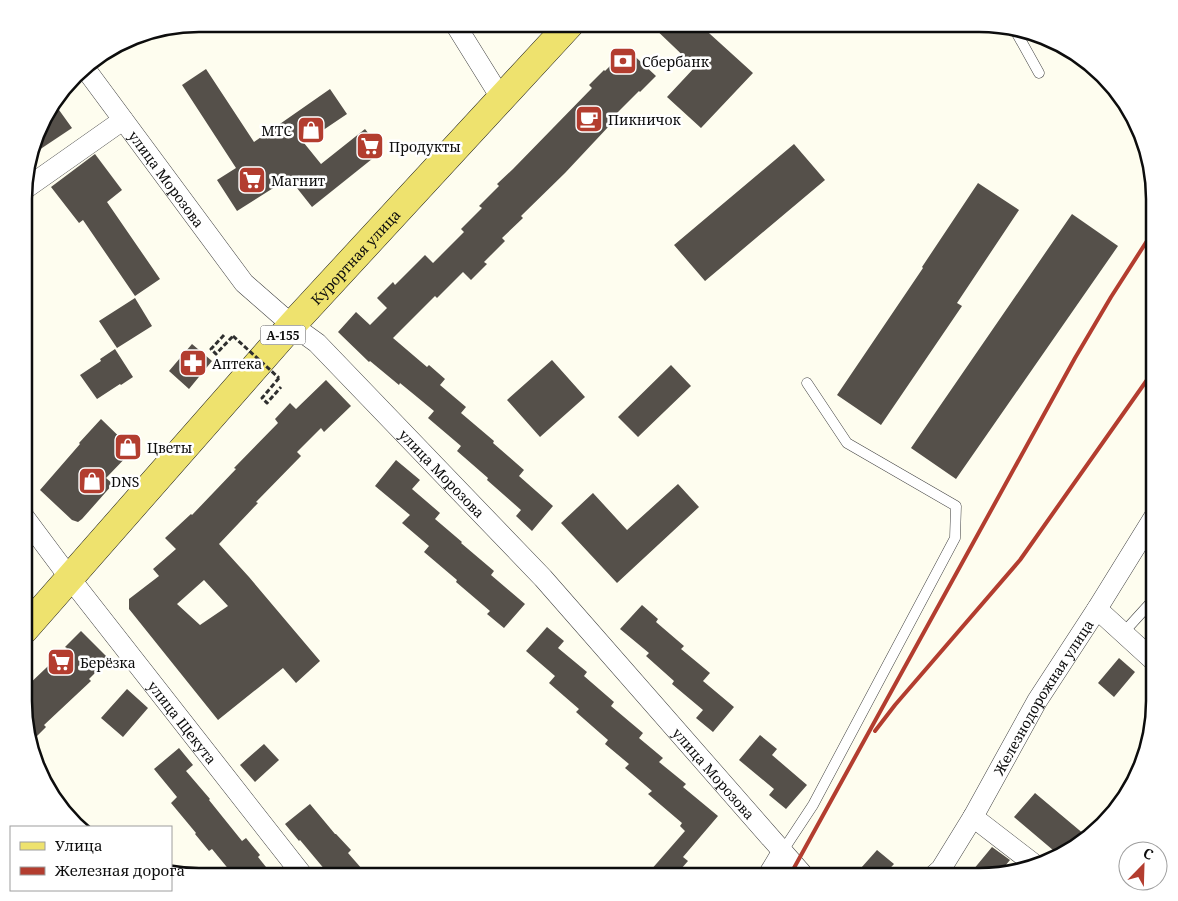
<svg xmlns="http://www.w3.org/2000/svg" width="1178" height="901" font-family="'Noto Serif',serif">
<rect width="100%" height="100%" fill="#fefdef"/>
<!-- building -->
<path fill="#55504a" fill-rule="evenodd" d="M650,24H699L753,73L701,128L667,97L695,67Z
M627,49L656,76L640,92L639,91L608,122L610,125L565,173L521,216L523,218L502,238L505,241L484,262L487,264L471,280L463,272L437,298L435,296L393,338L427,367L429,365L445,379L440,385L466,407L461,413L494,441L493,443L524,470L519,476L553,506L532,531L516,516L521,510L487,480L488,478L457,451L461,446L428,418L434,411L400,383L399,385L370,361L369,362L338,332L356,312L370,325L387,308L377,298L393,282L395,285L425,255L433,263L464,232L461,229L482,208L479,206L499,186L497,184L513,169L592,88L589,85L604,70L605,71Z
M206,69L254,142L330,89L347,114L304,143L321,164L365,129L382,151L312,207L289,178L237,211L217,180L236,168L182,85Z
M54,103L72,128L33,154L47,112Z
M794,144L825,180L705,281L674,245Z
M95,154L122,190L107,202L160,279L135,296L83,220L79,223L51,187Z
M978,183L1019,210L957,303L962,306L881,425L837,395L923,268L922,267Z
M1072,214L1118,246L956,479L911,448Z
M135,298L152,326L117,348L99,321Z
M192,344L212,361L189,389L169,371Z
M115,349L133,377L121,385L120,384L97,399L80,375L101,361L100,359Z
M552,360L585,397L540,437L507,400Z
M671,365L691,386L638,437L618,417Z
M326,380L351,406L324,432L321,428L297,452L301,456L256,502L258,503L219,544L249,577L320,661L296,683L283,668L218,720L129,609V599L159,576L153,569L176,549L165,538L191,514L192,515L236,469L234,468L278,423L275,419L290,403L296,409ZM204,580L228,606L200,625L177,604Z
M101,419L133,450L106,478L113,484L82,519L78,522L72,520L40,490L80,444L79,443Z
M396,460L420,480L412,489L440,513L435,519L462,542L461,543L494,571L491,575L525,604L504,628L487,614L490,611L456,582L457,580L424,552L429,546L402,523L410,515L375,486Z
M678,484L699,507L617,583L561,523L593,493L627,530Z
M642,605L658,619L656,622L684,646L681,649L710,673L703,681L734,707L713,732L696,718L703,710L672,684L674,681L646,656L649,653L620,629Z
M547,627L564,641L558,648L587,672L584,676L614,702L611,706L643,733L639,738L663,758L659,762L686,784L683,787L718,816L683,857L688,861L674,877H657L650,871L685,831L680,826L682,823L648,794L652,791L625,768L629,764L605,744L608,740L576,712L579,709L549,683L555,676L526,651Z
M81,631L109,659L89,679L91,681L44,725L46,727L32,741L24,713V689L67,648L65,647Z
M1119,658L1135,672L1114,697L1098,683Z
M127,689L148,708L123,737L101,718Z
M760,735L777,749L772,755L807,785L786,809L769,795L774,789L739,760Z
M264,744L279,760L255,782L240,765Z
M179,748L193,765L186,771L210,799L209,800L242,841L246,838L260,855L258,857L274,877H235L212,849L209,851L195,834L196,833L171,803L177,797L154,769Z
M1035,793L1085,835L1080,841L1060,856L1014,817Z
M310,804L335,834H336L351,850L348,853L369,877H331L300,840L299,841L285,824Z
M992,847L1010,860L1000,872L981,877L973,870Z
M877,850L894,864L882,877H853Z"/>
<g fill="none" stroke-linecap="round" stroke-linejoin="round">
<!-- service casing -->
<g stroke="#404040" stroke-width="11">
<path id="service" d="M1015,30L1039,73
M1124,632L1154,599
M782,852L813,805L955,538L956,506L847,443L807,383"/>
</g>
<!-- minor casing -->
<g stroke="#404040" stroke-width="21">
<g id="minor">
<path d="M455,24L501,98"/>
<path id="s1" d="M84,67L244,283L292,325L317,343L543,578L805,877"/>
<path d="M25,189L123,120"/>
<path id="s2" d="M25,518L69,577L304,877"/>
<path d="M1097,609L1154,661"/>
<path d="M973,817L1034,864"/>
<path d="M767,877L782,852"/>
<path id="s3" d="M932,877L941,869L973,817L1037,701L1097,609L1154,517"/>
</g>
</g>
<!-- primary casing -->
<g stroke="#1e1e1e" stroke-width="29">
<g id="primary">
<path id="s4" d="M24,630L292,325L570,24"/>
</g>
</g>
<!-- path -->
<path stroke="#2f2f2f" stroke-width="3" stroke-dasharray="5 2.5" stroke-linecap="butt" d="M224,335L211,349L216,354L233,336
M279,378L262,398L267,403L281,387"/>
<!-- service -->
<use href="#service" stroke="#fff" stroke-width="10"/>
<!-- minor -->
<use href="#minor" stroke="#fff" stroke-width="20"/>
<!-- primary -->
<use href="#primary" stroke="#eee26e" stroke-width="28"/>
<!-- rail -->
<path stroke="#b33d2f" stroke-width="4" d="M875,731L895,705L1020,560L1154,370
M789,877L1075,358L1111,297L1154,230"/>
<!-- path-bridge -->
<path stroke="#2f2f2f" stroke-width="3" stroke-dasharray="5 2.5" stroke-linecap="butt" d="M233,336L279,378"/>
</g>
<!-- icons -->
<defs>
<g id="bank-square" transform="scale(1.4375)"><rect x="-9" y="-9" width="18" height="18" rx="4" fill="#b33d2f" stroke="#fff"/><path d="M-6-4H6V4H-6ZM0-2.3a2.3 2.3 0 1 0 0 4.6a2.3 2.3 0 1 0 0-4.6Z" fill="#fff"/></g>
<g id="cafe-square" transform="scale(1.4375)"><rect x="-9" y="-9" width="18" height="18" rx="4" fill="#b33d2f" stroke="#fff"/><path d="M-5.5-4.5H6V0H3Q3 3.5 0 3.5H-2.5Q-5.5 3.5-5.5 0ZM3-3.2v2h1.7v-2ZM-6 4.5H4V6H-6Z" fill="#fff"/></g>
<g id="shop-square" transform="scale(1.4375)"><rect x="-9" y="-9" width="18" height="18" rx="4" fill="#b33d2f" stroke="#fff"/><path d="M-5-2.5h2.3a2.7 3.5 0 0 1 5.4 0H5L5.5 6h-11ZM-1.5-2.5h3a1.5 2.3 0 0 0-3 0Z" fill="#fff"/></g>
<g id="supermarket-square" transform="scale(1.4375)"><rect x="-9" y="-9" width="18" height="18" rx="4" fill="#b33d2f" stroke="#fff"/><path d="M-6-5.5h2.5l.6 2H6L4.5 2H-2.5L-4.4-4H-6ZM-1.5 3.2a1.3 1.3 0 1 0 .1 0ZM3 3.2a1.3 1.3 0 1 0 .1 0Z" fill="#fff"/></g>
<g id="pharmacy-square" transform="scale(1.4375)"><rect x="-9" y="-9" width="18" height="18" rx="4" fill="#b33d2f" stroke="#fff"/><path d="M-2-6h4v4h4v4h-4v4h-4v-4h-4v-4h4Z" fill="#fff"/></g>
</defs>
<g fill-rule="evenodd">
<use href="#bank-square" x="623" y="61"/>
<use href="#cafe-square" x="589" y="119"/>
<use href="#shop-square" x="311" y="130"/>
<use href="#supermarket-square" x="370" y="146"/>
<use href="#supermarket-square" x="252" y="180"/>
<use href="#pharmacy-square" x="193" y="363"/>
<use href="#shop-square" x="128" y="447"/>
<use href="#shop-square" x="92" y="481"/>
<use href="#supermarket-square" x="61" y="662"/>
</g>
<g text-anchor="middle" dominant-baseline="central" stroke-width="5" stroke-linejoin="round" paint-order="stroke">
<!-- shield labels -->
<rect fill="#fff" stroke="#565656" stroke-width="1" x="260.5" y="325.5" width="45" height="19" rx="4"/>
<g font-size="12" font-weight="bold" fill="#0d0d0d">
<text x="283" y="335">А-155</text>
</g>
<!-- poi labels -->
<g font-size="14" fill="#0d0d0d" stroke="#fff" text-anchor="start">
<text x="642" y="61">Сбербанк</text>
<text x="608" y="119">Пикничок</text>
<text x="292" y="130" text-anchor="end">МТС</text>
<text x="389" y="146">Продукты</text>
<text x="271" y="180">Магнит</text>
<text x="212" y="363">Аптека</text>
<text x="147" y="447">Цветы</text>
<text x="111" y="481">DNS</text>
<text x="80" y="662">Берёзка</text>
</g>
<!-- street labels -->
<g font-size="14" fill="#0d0d0d" stroke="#fff">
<text stroke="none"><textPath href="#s1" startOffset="139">улица Морозова</textPath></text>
<text stroke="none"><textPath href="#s4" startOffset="499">Курортная улица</textPath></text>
<text stroke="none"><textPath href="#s1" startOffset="544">улица Морозова</textPath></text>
<text stroke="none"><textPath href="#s3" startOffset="212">Железнодорожная улица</textPath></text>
<text stroke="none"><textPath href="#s2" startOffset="258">улица Щекута</textPath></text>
<text stroke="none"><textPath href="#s1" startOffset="949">улица Морозова</textPath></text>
</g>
</g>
<!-- crop -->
<path d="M0 0H1178V901H0ZM199 32H979A167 167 0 0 1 1146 199V701A167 167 0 0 1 979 868H199A167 167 0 0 1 32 701V199A167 167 0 0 1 199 32Z" fill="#fff" fill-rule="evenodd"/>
<path fill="none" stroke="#0d0d0d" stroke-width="2.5" d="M199 32H979A167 167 0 0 1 1146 199V701A167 167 0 0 1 979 868H199A167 167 0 0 1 32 701V199A167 167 0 0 1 199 32Z"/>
<!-- legend -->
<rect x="10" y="826" width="162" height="65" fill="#ffffff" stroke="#9e9e9e"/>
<rect x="20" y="842" width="25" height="8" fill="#eee26e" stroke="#9e9e9e"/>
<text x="55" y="851" font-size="15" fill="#0d0d0d">Улица</text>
<rect x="20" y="867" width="25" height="8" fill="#b33d2f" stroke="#9e9e9e"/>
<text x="55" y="876" font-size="15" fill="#0d0d0d">Железная дорога</text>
<!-- north arrow -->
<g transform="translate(1143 866) rotate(23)"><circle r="24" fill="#ffffff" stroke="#9e9e9e"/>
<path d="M0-4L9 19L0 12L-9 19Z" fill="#b33d2f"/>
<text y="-8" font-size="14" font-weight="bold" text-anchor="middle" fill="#0d0d0d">С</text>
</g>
</svg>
